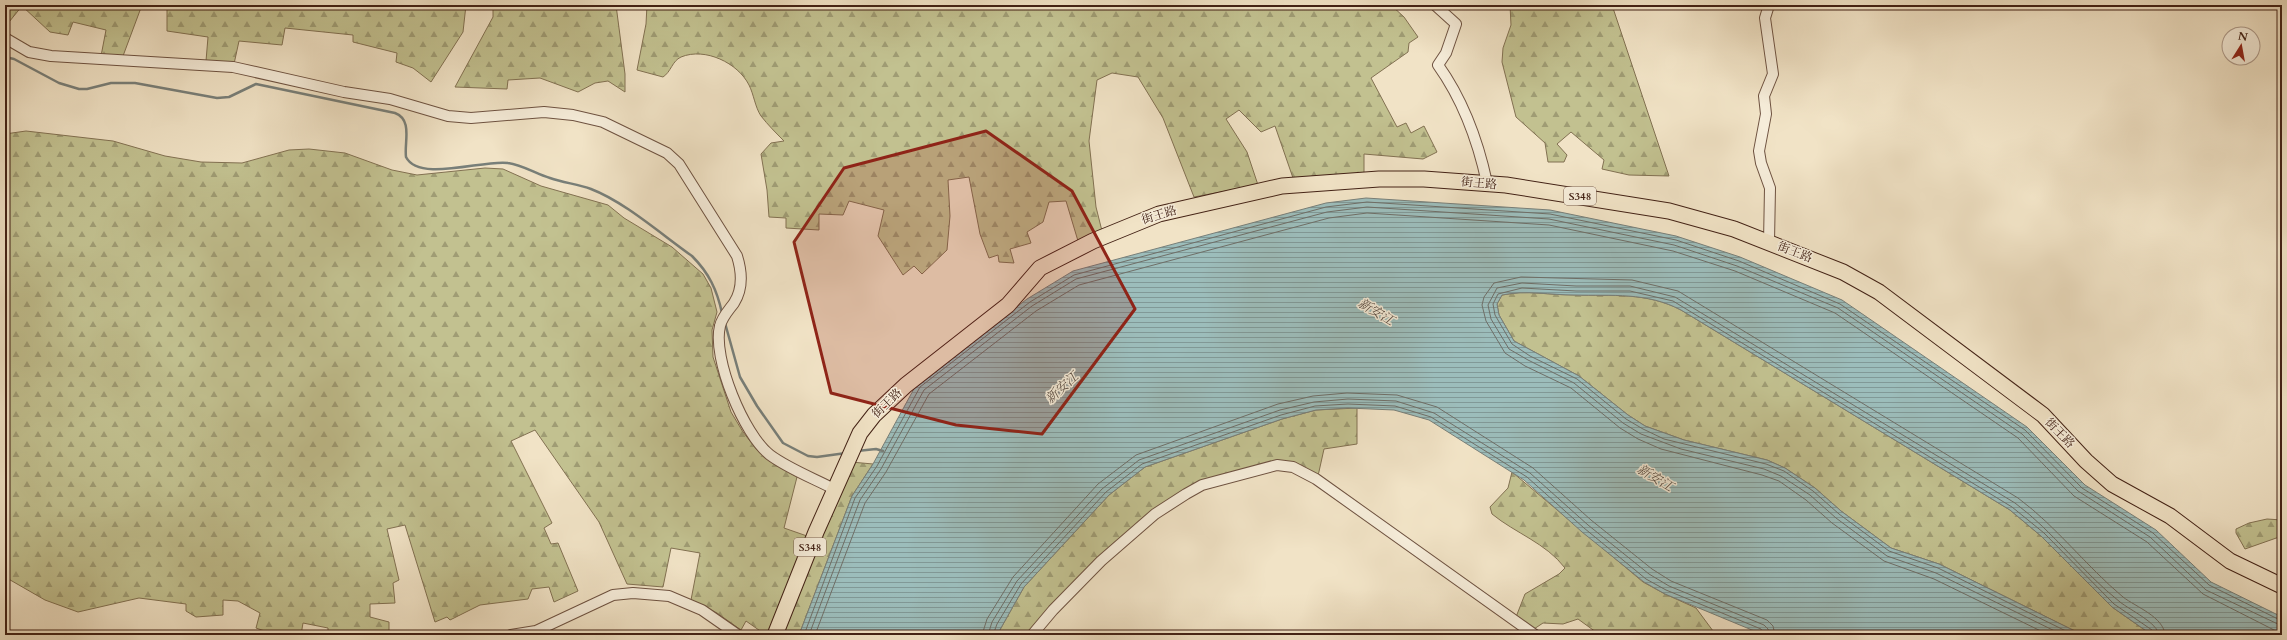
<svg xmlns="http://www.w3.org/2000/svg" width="2287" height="640" font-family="Cardo,'Noto Serif SC',serif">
<defs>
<pattern id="forest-firs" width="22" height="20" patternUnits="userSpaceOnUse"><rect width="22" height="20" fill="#c2c190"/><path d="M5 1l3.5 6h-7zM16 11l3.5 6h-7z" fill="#9f9c74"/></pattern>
<pattern id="water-rules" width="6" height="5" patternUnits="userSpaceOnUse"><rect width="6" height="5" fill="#9cbdbb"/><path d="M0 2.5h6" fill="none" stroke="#819997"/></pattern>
</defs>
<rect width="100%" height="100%" fill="#f1e3c6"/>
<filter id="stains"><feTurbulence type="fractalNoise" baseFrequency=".005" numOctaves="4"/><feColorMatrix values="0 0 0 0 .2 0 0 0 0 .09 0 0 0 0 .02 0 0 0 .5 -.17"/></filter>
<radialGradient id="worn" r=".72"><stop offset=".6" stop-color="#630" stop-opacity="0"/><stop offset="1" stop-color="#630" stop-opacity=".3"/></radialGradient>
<!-- forest -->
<path fill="url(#forest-firs)" stroke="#827152" d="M5,5H142L123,56H101L106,30L73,22L68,35L50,32L22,6L5,27Z
M167,5H466L463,32L431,82L413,68L396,62L397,53L353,42V35L285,28L282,45L239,41L234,64L206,61L208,37L167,31Z
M493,5H616L625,74V92L608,81L595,83L578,92L540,78L508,80L507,89L455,87L493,17Z
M647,5H1391L1404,17L1418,37L1409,43L1408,52L1371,78L1397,127L1406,123L1411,133L1424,126L1437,152L1423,159L1364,154V173L1293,178L1275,126L1261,132L1239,110L1226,119L1247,152L1258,185L1194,197L1163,118L1138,77L1112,73L1097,80L1089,141L1096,207L1102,231L1078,241L1066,201L1049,202L1043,222L1027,232L1031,243L1010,249L1014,263L999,262L998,255L989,258L980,234L969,177L948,180L950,216L947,250L922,274L914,266L903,275L878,236L884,210L849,201L843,215L819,214V230L786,228V218L769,217L767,190L761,154L771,143L784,141C776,133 768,125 761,116C755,107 754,95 749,85C738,63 705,47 681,57C672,61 671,72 663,77L637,70L646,24Z
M1510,5H1612L1669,176L1629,175L1602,169L1604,160L1571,132L1557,144L1567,155L1564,162H1548L1545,143L1516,117L1502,62L1503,48L1511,25Z
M26,131L113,141L165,156L201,162L242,163L289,150L309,149L345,153L392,170L417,175L485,168L503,169L541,186L608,205L624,218L672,247L703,274L711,288L717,312L712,330L713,357L731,412L743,432L757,450L776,465L797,477L784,528L807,536L770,635H766L746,621L741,630L717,613L691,600L700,553L671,548L663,587L627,584L599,522L535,430L511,441L552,523L544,528L551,544L558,543L578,591L554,602L549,587L532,589L528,599L480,605L450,620L447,617L435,622L405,525L387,529L399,580L393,583L395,603L370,604V617L389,622V635H328V628L303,623L301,635H276L256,628L260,613L238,601L223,600V615L196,617L186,611V604L139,598L78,612L45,600L5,577V134Z
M1522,292C1540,293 1557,295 1575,295C1611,296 1647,292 1681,310L2010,510L2041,536L2112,607L2152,635H2083L1939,564L1891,548L1841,511L1815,488L1785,468L1767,460L1684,440L1645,426L1628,415L1579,376L1514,341L1499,315L1497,304L1502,295Z
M1357,408V444L1324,449L1318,476L1276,461L1156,508L1030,635H997L1024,587L1109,495L1145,467L1282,419L1316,410Z
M851,462L873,464L852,496L799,635H780Z
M1512,472L1643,582L1665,594L1696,608L1716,635H1600L1578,619L1563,624L1543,623L1534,629L1516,617L1525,594L1559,574L1565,568C1546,543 1515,533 1492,514L1490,507L1508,488Z
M2267,519L2282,520V536L2245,549L2236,533V529L2249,523Z"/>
<!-- water -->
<path fill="url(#water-rules)" stroke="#787f79" d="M1366,198L1550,210L1676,236L1740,257L1842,300L2027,427L2085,485L2156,530L2211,582L2282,617V635H2152L2112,607L2041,536L2010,510L1681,310C1647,292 1612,296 1575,295C1551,295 1526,290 1502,295L1497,304L1499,315L1514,341L1579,376L1628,415L1645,426L1684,440L1767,460L1785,468L1815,488L1841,511L1891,548L1939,564L2083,635H1764L1665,594L1644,582L1582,532L1524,480L1429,420L1394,410L1348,408L1316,410L1282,419L1145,467L1109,495L1024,587L997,635H799L852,496L873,464L916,385L1027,299L1073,271L1326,203Z"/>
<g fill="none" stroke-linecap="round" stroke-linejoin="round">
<!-- shore -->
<path stroke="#6f6f68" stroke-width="1" d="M804,635L855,498L877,466L920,387L1030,302L1074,275L1326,207L1367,202L1550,214L1676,240L1739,261L1840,304L2025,430L2082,488L2153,533L2209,585L2282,621
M809,635L860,500L881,469L924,390L1032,306L1076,279L1327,212L1367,207L1549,219L1674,245L1737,266L1838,308L2022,434L2078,491L2150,537L2206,590L2282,626
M815,635L865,503L886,472L929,394L1036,311L1079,285L1329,218L1367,213L1549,225L1673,251L1735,271L1835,313L2018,438L2074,496L2147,542L2203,594L2274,630L2282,632
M982,635L987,619L1013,577L1098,484L1136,455L1278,404L1313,396L1347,393L1397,395L1437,407L1533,468L1591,520L1652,569L1671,581L1767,620L1773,626L1775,635
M988,635L992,622L1017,581L1102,489L1139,460L1280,410L1314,402L1348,399L1396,401L1434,413L1530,473L1588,525L1649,574L1669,586L1764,625L1768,629L1769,635
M993,635L997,624L1021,584L1106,492L1142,464L1281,415L1315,406L1348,404L1395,406L1431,417L1527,477L1584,528L1646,579L1666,590L1761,629L1764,635
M2049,635L1934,579L1884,561L1832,523L1806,500L1779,481L1762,475L1661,449L1638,439L1620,428L1571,388L1525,366L1505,353L1486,321L1482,305L1484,297L1494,283L1521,277L1632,280L1678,291L2018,498C2057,527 2086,566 2123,597C2136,607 2164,617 2165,635
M2063,635L1936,573L1887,556L1836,518L1810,495L1781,476L1764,469L1681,449L1641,434L1623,423L1574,383L1528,360L1509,349L1491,319L1488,305L1497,288L1522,283L1576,286H1630L1675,297L2015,503C2054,532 2082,572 2120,602C2130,610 2158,623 2159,635
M2074,635L1938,568L1889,551L1839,514L1813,491L1784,471L1766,464L1664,439L1643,429L1626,419L1577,379L1530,356L1512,344L1495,315L1493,304L1498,294L1522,288L1576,291H1630L1673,301L2012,507L2044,533L2114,604L2152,630L2154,635"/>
<!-- stream -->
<path stroke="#787f79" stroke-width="2.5" d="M5,57L14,59L59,83L79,89H87L111,83H135L217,98L229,97L256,84L395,113C413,120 404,142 406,157C419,183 485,159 508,163C523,165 536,174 550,178C564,183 578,184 591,189C625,202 662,235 692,256C709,273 717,290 722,313
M725,323L740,377L757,406L783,443L808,456L817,457L846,453
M857,451L876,449L883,451"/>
<!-- street casing -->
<g stroke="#6e5241" stroke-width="12">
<path id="street" d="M1435,5L1456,24L1446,53L1438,65C1463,100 1478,141 1487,183
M5,38L29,52L51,56L233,67L344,92L390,99L448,116L471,118L544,112L573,115L603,122L667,153L679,164L737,256C742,272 743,289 734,303C729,310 722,317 720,326C712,358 744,435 770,455C789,469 813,478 834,489
M1769,242L1770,188L1761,163L1759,151L1766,114L1764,96L1773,74L1765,18L1769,5
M511,635L536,631L613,595L633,593L669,596L702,610L738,635
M1032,635L1053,610L1101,561L1155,514L1186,494L1202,485L1277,465L1293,467L1316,479L1535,635"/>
</g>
<!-- primary casing -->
<g stroke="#422115" stroke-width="17">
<path id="primary" d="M775,635L816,532L860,433L874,415L906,385L1008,305L1040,268L1093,241L1159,214L1282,186L1379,179H1424L1506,185L1669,211L1734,229L1843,272L1879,292L2043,415L2086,461L2112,484L2170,516L2230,561L2282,586"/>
</g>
<!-- street -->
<use href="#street" stroke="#f6edda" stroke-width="10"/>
<!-- primary -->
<use href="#primary" stroke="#f1e3c6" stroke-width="15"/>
</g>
<!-- marked area -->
<path fill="#8f2418" fill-opacity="0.2" stroke="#8f2418" stroke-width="3" stroke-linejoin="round" d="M986,131L1072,191L1135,309L1042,434L956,425L831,393L794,242L844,168Z"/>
<g text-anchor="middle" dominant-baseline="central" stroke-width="3" stroke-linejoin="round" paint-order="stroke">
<!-- shield labels -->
<g fill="#f6edda" stroke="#785e50" stroke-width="1">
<rect x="1564" y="187" width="32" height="18" rx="3"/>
<rect x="794" y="538" width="32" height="18" rx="3"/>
</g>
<g font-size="11" font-weight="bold" fill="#422115">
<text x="1580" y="196">S348</text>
<text x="810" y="547">S348</text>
</g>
<!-- street labels -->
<g font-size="12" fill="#422115" stroke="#f6edda">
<text transform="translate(1479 183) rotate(5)">街王路</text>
<text transform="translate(1159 215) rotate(-17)">街王路</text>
<text transform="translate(1795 252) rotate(21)">街王路</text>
<text transform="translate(887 403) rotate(-44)">街王路</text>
<text transform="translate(2060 433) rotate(46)">街王路</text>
</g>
<!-- water labels -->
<g font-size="13" font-style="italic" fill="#5d5047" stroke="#f6edda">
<text transform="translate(1376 312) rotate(31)">新安江</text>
<text transform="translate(1062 388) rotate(-42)">新安江</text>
<text transform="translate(1655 478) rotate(31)">新安江</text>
</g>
</g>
<!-- margin -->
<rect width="2287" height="640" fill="none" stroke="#f1e3c6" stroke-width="20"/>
<rect x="6" y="6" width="2275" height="628" fill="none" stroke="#422115" stroke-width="2"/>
<rect x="10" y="10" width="2267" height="620" fill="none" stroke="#422115"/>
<!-- north arrow -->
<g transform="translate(2241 46) rotate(11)"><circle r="19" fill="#f6edda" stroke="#ae9b8b"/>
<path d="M0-3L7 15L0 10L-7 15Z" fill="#8f2418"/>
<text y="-6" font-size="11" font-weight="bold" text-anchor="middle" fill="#422115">N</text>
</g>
<rect width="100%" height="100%" filter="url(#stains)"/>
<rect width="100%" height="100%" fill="url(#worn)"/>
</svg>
